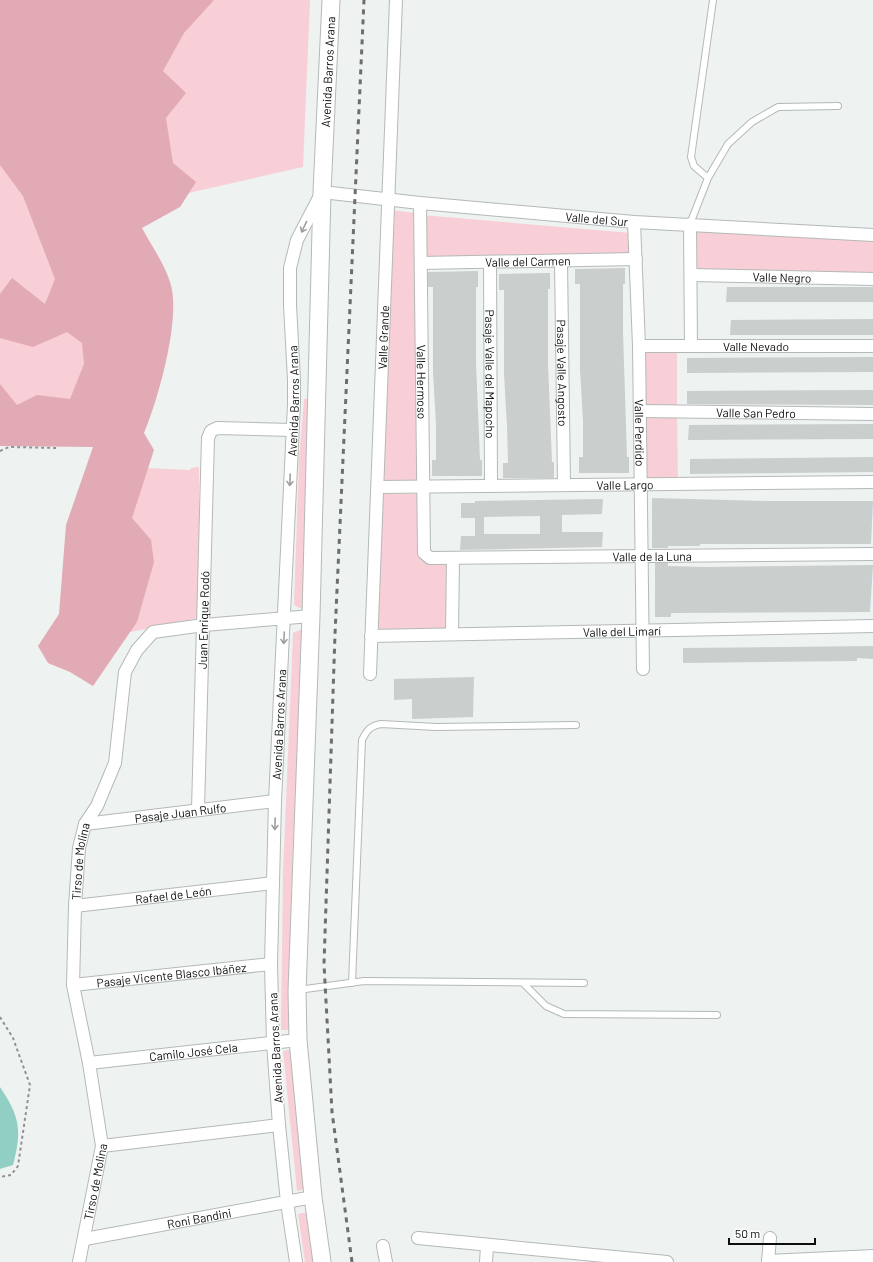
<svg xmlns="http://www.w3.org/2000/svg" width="873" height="1262" font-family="Barlow,sans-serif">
<rect width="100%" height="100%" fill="#eef2f1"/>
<!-- green -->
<path fill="#f8cfd6" d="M0,0H94L141,387L0,440Z
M108,0H310L303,167L131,206Z
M391,210L415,213L421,487H381Z
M422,215L631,233L632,255L423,259Z
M693,231L873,241V276L694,272Z
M643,350H677V407H644Z
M313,398L302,609L294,605L299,459L304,399Z
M644,416H677L678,482H645Z
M125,467L190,470L191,468L199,467V618L101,638Z
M381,494H421V554L427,564L450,565V635L375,636Z
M302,629L300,725L293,841L290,951L293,1030H281L283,874L293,633Z
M295,1049L309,1188L297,1191L283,1051Z
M309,1212L315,1262H305L298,1214Z"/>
<!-- forest -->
<path fill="#e1aab5" d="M0,0H214L184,33L163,71L186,93L166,118L173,163L196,182L180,207L142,228C151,245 164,263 170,282C182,316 158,400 144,433L154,450L132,518L151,540L154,562L137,622L93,686L70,672L48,663L38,646L59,614L66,525L93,447L0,446V384L17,405L37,395L70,399L84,364L82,343L67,332L33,347L0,338V294L12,278L45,304L55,279L23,196L0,165Z"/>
<!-- water -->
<path fill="#91cfc4" d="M0,1087C20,1117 22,1130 13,1165L0,1169Z"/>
<!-- building -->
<path fill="#cacecd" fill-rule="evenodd" d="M625,268V284H623V332L627,457H629V473H579V457H583V421L580,369V284H575V269Z
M478,271V287H476V362L480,460H482V476H432V460H436V424L433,372V287H428V272Z
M550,273V289H548V364L552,462H554V478H503V463H508L507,426L504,374V290H499V274Z
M727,287H873V302H726Z
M873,319V335H730L731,320Z
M873,357V372L687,373V358Z
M873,390V405L687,404V391Z
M873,424V439L688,440L689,425Z
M873,457V472L690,474V459Z
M652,498L767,501H873L871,544H700V546H668V548H652Z
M603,499L602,514L562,515V532H603L602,547L460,550L461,536H475V518H461V503H475V501ZM540,516V534H484V517Z
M655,563H668V566L705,567L873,565L870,612L671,613V617H655Z
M873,646V659L857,658V661L683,663V648Z
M474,677L473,717L412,719V699L394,700V679Z"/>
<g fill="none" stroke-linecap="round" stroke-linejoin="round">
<!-- service casing -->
<g stroke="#b4b9b8" stroke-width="8">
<path id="service" d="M708,178L694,166L691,157L713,0
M690,224L708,178L728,144L752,122L778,107L838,106
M352,983L362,740C367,730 370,726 381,724L436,727L576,725
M523,983L546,1006L564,1014L717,1015
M298,990L364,981L584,983"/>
</g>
<!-- minor casing -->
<g stroke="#b4b9b8" stroke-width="14">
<g id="minor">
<path id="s1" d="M420,203L424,553L430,558L873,554"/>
<path id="s2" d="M634,222L639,346L643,669"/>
<path d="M690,224L691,346"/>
<path id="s3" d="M561,261L564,485"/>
<path id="s4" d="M490,262L491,486"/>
<path id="s5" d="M421,263L636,259"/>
<path id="s6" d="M691,275L873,279"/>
<path id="s7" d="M639,346H873"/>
<path id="s8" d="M640,411L873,414"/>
<path id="s9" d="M378,487L873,482"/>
<path d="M452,634L453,558"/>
<path id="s10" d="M371,636L873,626"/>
<path id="s11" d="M370,674L396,0"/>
<path id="s12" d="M198,810L208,438L211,431L217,428L292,430"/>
<path id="s13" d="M85,824L275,801"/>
<path id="s14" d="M75,906L273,883"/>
<path id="s15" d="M73,985L271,964"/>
<path id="s16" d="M89,1063L298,1040"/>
<path d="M102,1146L279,1125"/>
<path d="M418,1238L667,1262"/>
<path id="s17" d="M85,1239L313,1197"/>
<path d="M383,1246L386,1262"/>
<path d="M768,1261L873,1256"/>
<path id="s18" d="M79,1262L102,1146L89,1063L73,985L75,906L79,848L85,824L97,806L115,763L125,672L137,650L153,632L204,625L311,616"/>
<path id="s19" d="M296,1262L287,1202L279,1125L273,1043L271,964L275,801L294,404V380L290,305V268L297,240L322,192L420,203L634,222L873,235"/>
<path d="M486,1262L487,1246"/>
<path d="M768,1262L770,1238"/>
</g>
</g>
<!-- secondary casing -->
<g stroke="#b4b9b8" stroke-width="19">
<g id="secondary">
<path id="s20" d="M322,1262L313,1197L298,1040L297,991L311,616L322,192L331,0"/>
</g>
</g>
<!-- path -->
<path stroke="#8f9291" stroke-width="2" stroke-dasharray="3 3" stroke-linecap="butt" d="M0,451L9,447L57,448
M0,1017L13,1038L30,1085L18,1166L11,1175L0,1177"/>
<!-- service -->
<use href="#service" stroke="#fff" stroke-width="6"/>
<!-- minor -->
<use href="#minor" stroke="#fff" stroke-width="12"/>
<!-- secondary -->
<use href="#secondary" stroke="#fff" stroke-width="17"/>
<!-- rail -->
<path stroke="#6d6f6f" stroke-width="3" stroke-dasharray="5 5" stroke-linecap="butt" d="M352,1262L332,1112L324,964L335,634L364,0"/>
</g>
<!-- one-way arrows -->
<defs><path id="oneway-shaft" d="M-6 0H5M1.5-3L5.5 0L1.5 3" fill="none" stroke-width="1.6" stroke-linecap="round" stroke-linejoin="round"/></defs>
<g stroke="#9e9e9e">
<use href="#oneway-shaft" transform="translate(304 227) rotate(115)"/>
<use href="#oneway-shaft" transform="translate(290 480) rotate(92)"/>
<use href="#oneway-shaft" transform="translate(284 638) rotate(93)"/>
<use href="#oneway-shaft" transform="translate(275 824) rotate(92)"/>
</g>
<g text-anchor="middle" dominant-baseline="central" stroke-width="3" stroke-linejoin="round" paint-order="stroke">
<!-- street labels -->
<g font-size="12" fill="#0c0d0d" stroke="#fff">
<text stroke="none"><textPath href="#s20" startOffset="1192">Avenida Barros Arana</textPath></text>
<text stroke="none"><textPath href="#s19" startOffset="1355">Valle del Sur</textPath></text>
<text stroke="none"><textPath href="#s5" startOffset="107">Valle del Carmen</textPath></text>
<text stroke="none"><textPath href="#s6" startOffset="91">Valle Negro</textPath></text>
<text stroke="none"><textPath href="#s11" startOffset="337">Valle Grande</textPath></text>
<text stroke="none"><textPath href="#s7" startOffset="117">Valle Nevado</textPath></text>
<text stroke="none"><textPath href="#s3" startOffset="112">Pasaje Valle Angosto</textPath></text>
<text stroke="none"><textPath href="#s4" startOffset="112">Pasaje Valle del Mapocho</textPath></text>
<text stroke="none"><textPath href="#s1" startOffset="179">Valle Hermoso</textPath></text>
<text stroke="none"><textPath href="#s19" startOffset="863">Avenida Barros Arana</textPath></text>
<text stroke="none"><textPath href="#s8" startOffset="116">Valle San Pedro</textPath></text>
<text stroke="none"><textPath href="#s2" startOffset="211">Valle Perdido</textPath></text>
<text stroke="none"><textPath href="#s9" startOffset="247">Valle Largo</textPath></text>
<text stroke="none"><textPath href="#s1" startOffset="580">Valle de la Luna</textPath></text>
<text stroke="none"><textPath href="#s12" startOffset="190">Juan Enrique Rodó</textPath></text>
<text stroke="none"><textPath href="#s10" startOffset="251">Valle del Limarí</textPath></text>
<text stroke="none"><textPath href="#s19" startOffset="539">Avenida Barros Arana</textPath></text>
<text stroke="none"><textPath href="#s13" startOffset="96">Pasaje Juan Rulfo</textPath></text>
<text stroke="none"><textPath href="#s18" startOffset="406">Tirso de Molina</textPath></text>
<text stroke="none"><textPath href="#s14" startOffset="99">Rafael de León</textPath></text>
<text stroke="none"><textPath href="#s15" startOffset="99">Pasaje Vicente Blasco Ibáñez</textPath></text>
<text transform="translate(275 1048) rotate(-93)">Avenida Barros Arana</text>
<text stroke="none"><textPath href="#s16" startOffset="105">Camilo José Cela</textPath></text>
<text stroke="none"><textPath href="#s18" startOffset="82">Tirso de Molina</textPath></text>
<text stroke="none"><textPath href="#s17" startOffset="116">Roni Bandini</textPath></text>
</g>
</g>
<!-- scale -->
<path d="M729 1238v6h86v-6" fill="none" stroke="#0c0d0d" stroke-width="2"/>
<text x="735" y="1238" font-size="12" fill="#0c0d0d" stroke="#ffffff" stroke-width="3" paint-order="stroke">50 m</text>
</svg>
